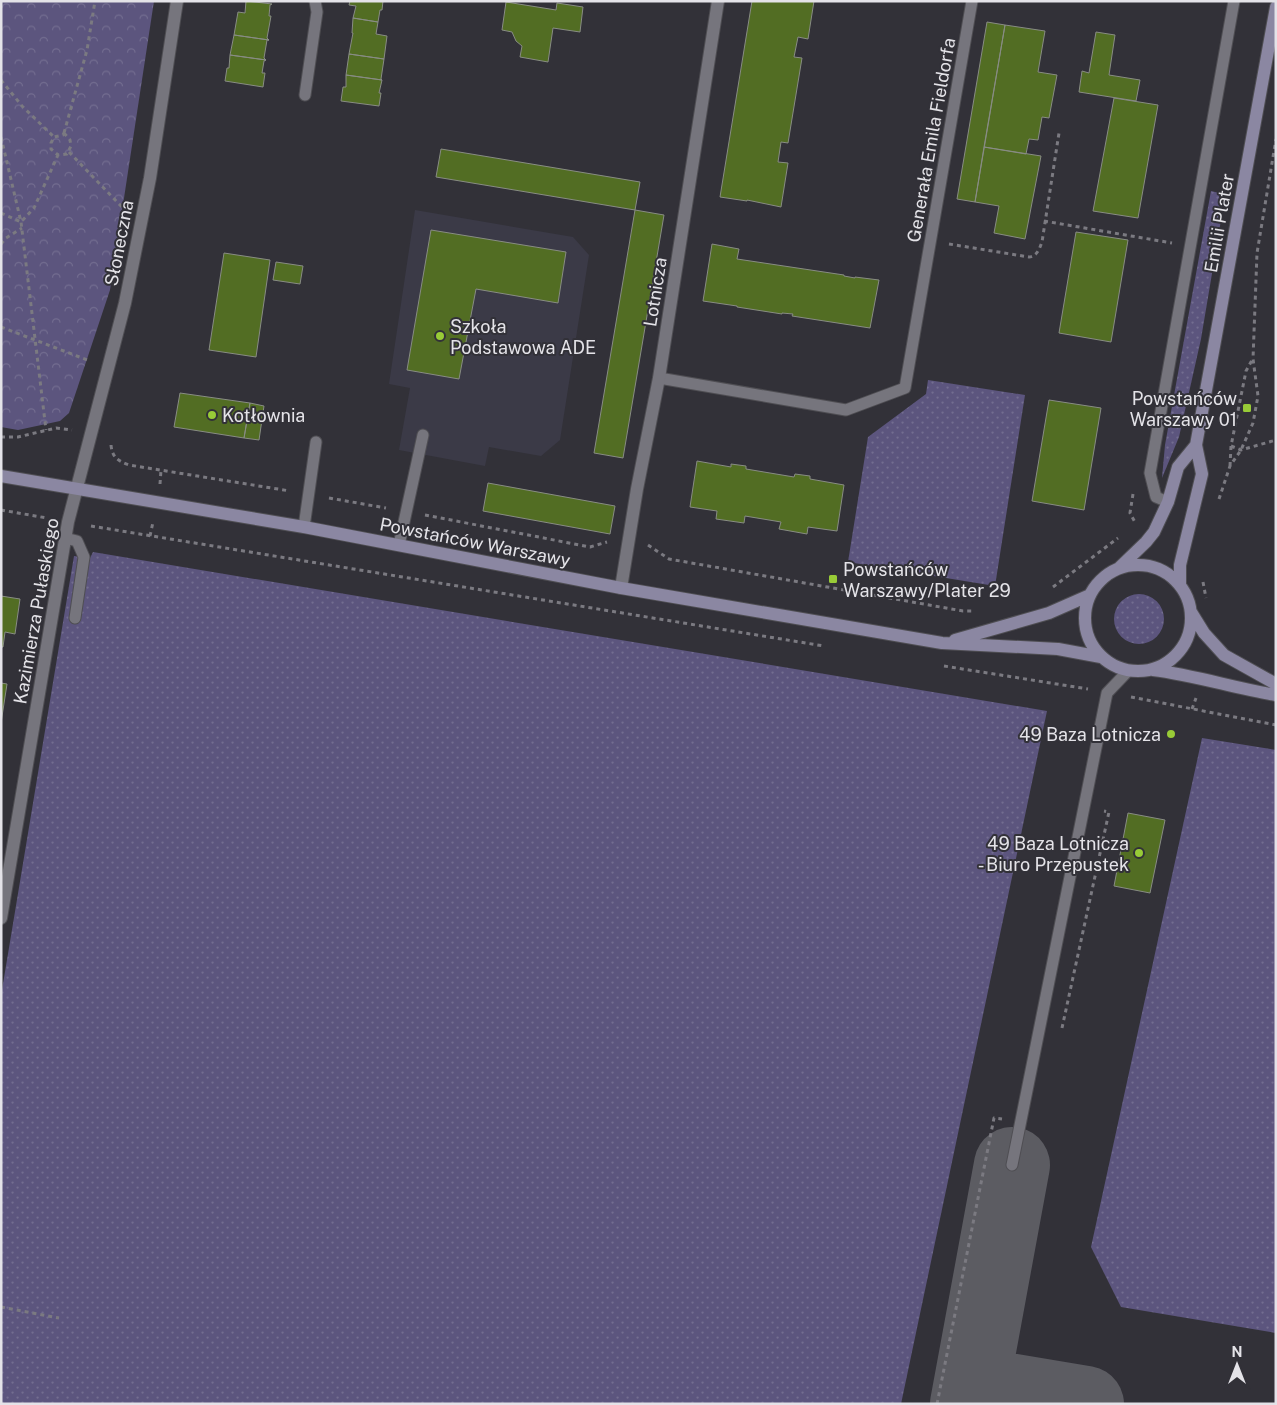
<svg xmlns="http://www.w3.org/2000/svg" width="1277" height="1405" font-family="'Public Sans',sans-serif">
<defs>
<pattern id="grass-dots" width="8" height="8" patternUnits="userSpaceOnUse" patternTransform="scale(1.25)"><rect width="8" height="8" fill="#5c557e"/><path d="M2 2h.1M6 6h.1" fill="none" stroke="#736d90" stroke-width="1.8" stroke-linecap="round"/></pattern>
<pattern id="park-crowns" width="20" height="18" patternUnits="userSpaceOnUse" patternTransform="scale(1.25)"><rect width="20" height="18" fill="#5c557e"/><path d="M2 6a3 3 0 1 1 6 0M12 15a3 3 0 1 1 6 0" fill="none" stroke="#736d90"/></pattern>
</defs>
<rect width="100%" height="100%" fill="#323138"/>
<!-- built -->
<path fill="#3b3a47" d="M415,210L573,237L589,255L560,440L541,456L489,447L485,466L399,450L410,388L389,384Z"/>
<!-- grass -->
<path fill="url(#grass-dots)" d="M1211,191L1219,193L1221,220L1201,339L1179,437L1162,478L1165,445Z
M928,380L1025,395L995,586L848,562L868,437L926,394Z
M93,552L1047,711L901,1404H1V996L74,556L90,558Z
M1114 619a25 25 0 1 1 50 0a25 25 0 1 1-50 0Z
M1202,738L1276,750V1333L1121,1307L1091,1247Z"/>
<!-- park -->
<path fill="url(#park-crowns)" d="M1,1H154L110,290L69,413L60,421L18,430L1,427Z"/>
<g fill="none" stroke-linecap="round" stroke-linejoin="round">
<!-- taxiway -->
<path stroke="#5c5c62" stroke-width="76" d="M972,1385L1086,1404
M968,1404L1012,1165"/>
</g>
<!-- building -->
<path fill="#526d23" stroke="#888c84" d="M246,1L272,4L270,5L269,16H271L267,38L269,40L234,35L238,12L245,13Z
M350,1H383L382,10H380L378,22L353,18L356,6L349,5Z
M752,1H814L808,39L798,37L794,57L802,58L788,143L781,142L778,162L788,163L781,207L747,200V201L720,197Z
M506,2L556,10L557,3L583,7L580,32L553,28L548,62L520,57L522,46L516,41L512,32L502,30Z
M353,18L378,22L376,34L387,36L384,59L349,54L353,33H352Z
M987,22L1005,25L975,202L957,199Z
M1005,25L1045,31L1038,72L1057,75L1049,118L1042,117L1038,140L1029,139L1026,154L984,147Z
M1096,32L1115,35L1109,75L1140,80L1136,101L1079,92L1082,71L1089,73Z
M234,35L269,40H267L264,58L266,60L230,55Z
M349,54L384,59L381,79L382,80L346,75Z
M230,55L266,60L264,61L262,73H265L263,87L225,81L227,68H229Z
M346,75L382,80L379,93H381L379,106L341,101L343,87H346Z
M1114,98L1158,105L1138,218L1093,211Z
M984,147L1041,156L1025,239L994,233L999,206L975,202Z
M441,149L640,182L635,210L436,177Z
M635,210L664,215L623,458L594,453Z
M431,230L566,252L558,303L476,289L459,379L407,370Z
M1076,232L1128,240L1111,342L1059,333Z
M712,244L739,249L737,259L844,275V276L855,278V277L879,280L870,328L792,316L793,314L782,313V314L737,307V306L703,301Z
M224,253L270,260L256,357L209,350Z
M276,262L303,266L300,284L273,280Z
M180,393L250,403L244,438L174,427Z
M1049,400L1101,408L1084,510L1032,501Z
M250,403L264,406L259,440L244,438Z
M697,461L731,467V464L746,466V469L794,477L795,474L810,476V479L844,485L837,531L808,527L807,534L779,529L781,522L745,516L744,523L716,519L717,511L690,507Z
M488,483L615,506L610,534L483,511Z
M1,596L20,599L15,634L5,632L3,647H1Z
M1,683L7,684L1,723Z
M1128,813L1165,820L1150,893L1114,886Z"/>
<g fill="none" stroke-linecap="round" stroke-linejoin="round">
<!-- lane casing -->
<g stroke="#4f4e53" stroke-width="13">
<path id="lane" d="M305,95L317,12L315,1
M659,378L846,410L905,388L972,1
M1168,502L1156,497L1150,473L1234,1
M304,527L316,442
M65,538L77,541L84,557L75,618
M399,545L423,435
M1012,1165L1107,693L1128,671"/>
</g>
<!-- street casing -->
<g stroke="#4f4e53" stroke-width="14">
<path id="street" d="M621,588L637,489L659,378L718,1
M1,918L68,522L125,303L150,178L177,1"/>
</g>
<!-- secondary casing -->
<g stroke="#4f4e53" stroke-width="14">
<path id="secondary" d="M1,476L304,527L621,588L942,643L1058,649L1101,657
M1085 618a53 53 0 1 1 106 0a53 53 0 1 1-106 0Z
M1120,567L1146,542L1154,532L1168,502L1178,467L1196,445
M1180,585V565L1202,474L1196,445L1276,7
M1191,612L1204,633L1224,655L1276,684
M955,640L1049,613L1090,595
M1153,670C1194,675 1234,688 1276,695"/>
</g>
<!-- path -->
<path stroke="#7b7a81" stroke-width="3" stroke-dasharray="4 4" stroke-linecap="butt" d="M1,80L22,106L54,137
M64,133L87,50L95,1
M64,133L70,140L71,146L67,154L58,155L51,149V143L54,137L63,135Z
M1,137L21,222L46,430
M69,152L122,207
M1,213L21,222L34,208L58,155
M1044,221L1172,243
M1,244L6,238L22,228
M949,244L1029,257C1037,256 1039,250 1042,242L1059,133
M1,327L90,361
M1,437H18L56,428L72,430
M111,445C112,457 118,461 129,465L290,491
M1231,446L1241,450L1276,440
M1230,466L1231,446L1246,371L1252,360
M160,484L161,470
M1133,494L1130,513L1136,524
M329,498L386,508
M1219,499L1230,466L1241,450L1253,423L1258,396L1253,359L1257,253L1276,139
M1,510L47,518
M425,515L590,547L607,542
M91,526L824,646
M150,536L153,522
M648,545L669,559L963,611H975
M1203,582L1206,598
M1053,587L1118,538
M944,666L1088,689
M1131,697L1276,725
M1192,709L1196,698
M1062,1028L1109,812L1104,811
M1,1307L59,1318
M937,1404L994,1118L1002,1119"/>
<!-- lane -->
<use href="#lane" stroke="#76757d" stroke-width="11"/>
<!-- street -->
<use href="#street" stroke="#76757d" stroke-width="12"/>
<!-- secondary -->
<use href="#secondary" stroke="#8b87a2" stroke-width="12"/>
</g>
<!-- markers -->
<g fill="#98cb37" stroke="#323138" stroke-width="2">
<circle cx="440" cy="336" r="5"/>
<rect x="1242" y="403" width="10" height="10" rx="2.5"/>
<circle cx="212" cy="415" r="5"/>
<rect x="828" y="574" width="10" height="10" rx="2.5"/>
<circle cx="1171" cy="734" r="5"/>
<circle cx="1139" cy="853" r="5"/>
</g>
<g text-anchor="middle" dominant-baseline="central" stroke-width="4" stroke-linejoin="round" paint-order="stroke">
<!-- street labels -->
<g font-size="18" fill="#e4e3e8" stroke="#323138">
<text transform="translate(931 140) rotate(-80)">Generała Emila Fieldorfa</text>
<text transform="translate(1219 223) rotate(-80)">Emilii Plater</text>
<text transform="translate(119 243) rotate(-79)">Słoneczna</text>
<text transform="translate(655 292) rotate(-81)">Lotnicza</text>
<text transform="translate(475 542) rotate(11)">Powstańców Warszawy</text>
<text transform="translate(36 611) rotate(-80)">Kazimierza Pułaskiego</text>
</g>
<!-- poi labels -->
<g font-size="18" fill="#e4e3e8" stroke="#323138" text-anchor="start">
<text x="450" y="326">Szkoła<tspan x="450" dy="21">Podstawowa ADE</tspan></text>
<text x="1237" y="398" text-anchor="end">Powstańców<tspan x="1237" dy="21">Warszawy 01</tspan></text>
<text x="222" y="415">Kotłownia</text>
<text x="843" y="569">Powstańców<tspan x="843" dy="21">Warszawy/Plater 29</tspan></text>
<text x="1161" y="734" text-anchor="end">49 Baza Lotnicza</text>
<text x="1129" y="843" text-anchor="end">49 Baza Lotnicza<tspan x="1129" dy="21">- Biuro Przepustek</tspan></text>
</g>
</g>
<!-- border -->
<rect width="1277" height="1405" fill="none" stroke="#e4e3e8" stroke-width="5"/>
<!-- north arrow -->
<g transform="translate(1237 1365)" stroke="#323138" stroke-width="4" paint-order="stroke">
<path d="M0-4L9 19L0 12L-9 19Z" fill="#e4e3e8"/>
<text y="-8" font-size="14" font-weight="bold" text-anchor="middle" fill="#e4e3e8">N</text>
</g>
</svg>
